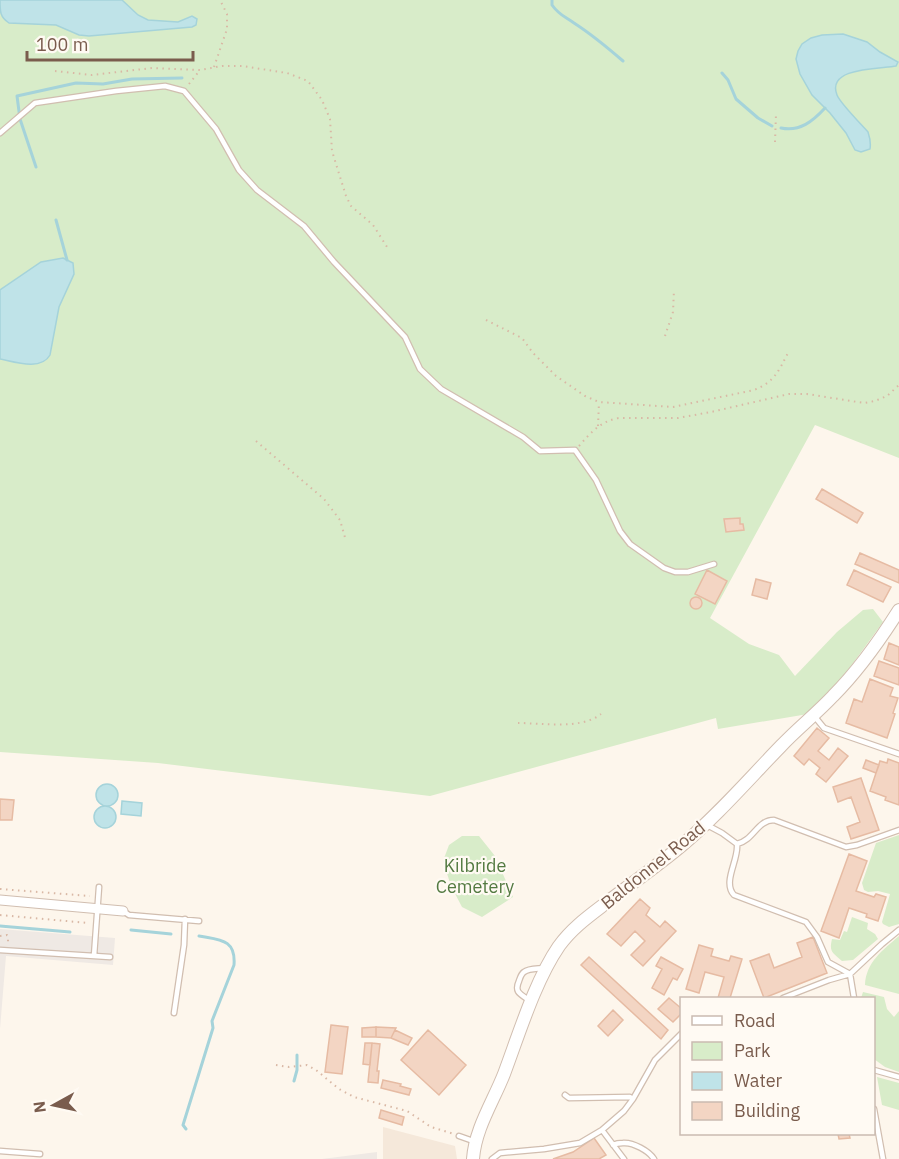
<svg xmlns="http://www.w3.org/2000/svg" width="899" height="1159" font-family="'IBM Plex Sans',sans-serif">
<rect width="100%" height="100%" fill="#fdf6ec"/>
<!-- residential -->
<path fill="#f5e8da" d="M383,1127L455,1146L457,1159H383Z"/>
<!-- industrial -->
<path fill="#efe9e4" d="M0,929L115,938L113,965L6,956L0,1029Z
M377,1152V1159H322Z"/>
<!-- green -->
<path fill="#d8ecc9" d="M0,0H899V458L815,425L710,618L749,644L779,655L795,676L837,632L863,610L873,609L883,622L835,688L808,714L718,729L716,718L430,796L158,763L0,752Z
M899,835V924L889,927L883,924L882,922L890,894L878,891L868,892L864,890L862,883L876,843Z
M462,836H479L495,856L513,897L482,917L462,907L451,886L443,861L449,845Z
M852,917L868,923L867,929L875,934L878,939L853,960L842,961C832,952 829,952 832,939L840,940L844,931L847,932Z
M899,936V994L865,985C866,962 883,950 899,936Z
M863,992L884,997L887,1009L894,1017L899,1011V1072L885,1067L874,1059V998H861Z
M877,1077L899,1083V1110L882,1105Z"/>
<!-- water -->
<path fill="#bfe3e8" stroke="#a5d3da" stroke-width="1.5" d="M0,0H122L138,15L148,20L178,22L192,16L197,19L196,25L192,27L89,36L79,35L56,25L9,23C0,17 0,12 0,0Z
M843,34L867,42L880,52L898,62L896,66C880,69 826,67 837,95C840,103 861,124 868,132C870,138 871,143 870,149L861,152L855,150L846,133L830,113L812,95L800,74L796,59L798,51L802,44L811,38L822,35Z
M63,258L73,263L74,274L59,307L50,355C41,371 15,362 0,359V290L41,262Z
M96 795a11 11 0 1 1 22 0a11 11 0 1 1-22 0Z
M122,801L142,803L141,816L121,814Z
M94 817a11 11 0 1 1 22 0a11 11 0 1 1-22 0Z"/>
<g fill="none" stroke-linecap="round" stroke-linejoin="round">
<!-- stream -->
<path stroke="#a5d3da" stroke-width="3" d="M552,0V5C559,15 564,16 574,23C591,34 608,48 623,61
M722,73L728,80L736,99L758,118L772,126
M781,128C800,132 813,121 825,108
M36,167L20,119L17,96L76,83L103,84L132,79L182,78
M56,220L67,260
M0,926L70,932
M131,930L171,934
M294,1081L297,1070V1055
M186,1129L183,1125L213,1028L212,1021L234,965C236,939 220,940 199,936"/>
</g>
<!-- building -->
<path fill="#f3d5c3" stroke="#e6bba3" stroke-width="1.5" d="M822,489L863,513L857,523L816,499Z
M740,518V524H743L744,530L726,532L724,519Z
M860,553L899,570V583L855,564Z
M707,570L727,581L715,604L695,594Z
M854,570L891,587L883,602L847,585Z
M756,579L771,583L767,599L752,595Z
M690 603a6 6 0 1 1 12 0a6 6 0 1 1-12 0Z
M889,643L899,647V665L884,659Z
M879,661L899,668V685L874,676Z
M870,679L893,688L890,696L898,698L893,713L895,714L887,738L846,723L854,699L862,702Z
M817,728L829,738L818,751L829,760L838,748L848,756L826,782L816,774L820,768L809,759L804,765L794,756Z
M888,759L899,763V805L885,800L886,797L870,791L880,761L887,763Z
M866,760L879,765L876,773L863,768Z
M861,778L879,830L851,839L847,827L860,822L851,797L838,802L833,787Z
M0,799L14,800L12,820H0Z
M849,854L867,861L856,891L874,897L876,894L886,897L878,921L866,917L867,914L849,908L839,938L821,931Z
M640,899L650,908L646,915L660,927L665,921L676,931L643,966L631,955L645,941L635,931L621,946L607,934Z
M813,937L827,973L764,998L750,961L769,954L774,968L802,957L797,943Z
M699,945L713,949L711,956L729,961L731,956L742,959L730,998H718L724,977L705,972L699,993L686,989Z
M589,957L668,1030L661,1039L581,965Z
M661,957L683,969L677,980L673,978L664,995L652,988L662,969L656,966Z
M669,998L682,1009V1013L673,1022L658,1009Z
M613,1010L623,1020L608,1036L598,1026Z
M331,1025L348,1027L342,1074L325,1072Z
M376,1027L396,1028L391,1038L376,1037Z
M376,1027V1037H362V1028Z
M395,1030L412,1038L408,1045L391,1038Z
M428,1030L466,1065L439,1095L401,1060Z
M365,1043H372L370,1065L363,1064Z
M372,1043L380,1044L377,1071H379L378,1083L368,1082Z
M383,1080L401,1084L400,1086L411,1089L409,1095L381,1088Z
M381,1110L404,1117L402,1125L379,1118Z
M838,1134H849L850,1138L839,1139Z
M594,1138L606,1155L599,1159H553L573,1152Z"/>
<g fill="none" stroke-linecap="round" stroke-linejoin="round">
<!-- service casing -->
<g stroke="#d1beb0" stroke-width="7">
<path id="service" d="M0,133L35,103L116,91L165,86L184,91L216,129L239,170L257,190L304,226L334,262L405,337L420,369L441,389L523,437L540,451L575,450L596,480L620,531L630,544L664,568L675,572H688L714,564
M815,717L824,728L899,754
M707,825L722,833L737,844C739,860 722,882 734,895L806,922L817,937L828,962L850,974L854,998
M737,844C754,840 757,820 774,820L846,847L857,845L899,830
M123,911L129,915L199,921
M0,950L110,957
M94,956L99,887
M783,998L829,980L850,974L882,944L899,930
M529,1000C520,994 514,992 519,981C520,978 521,974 524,972C529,968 539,969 544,968
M174,1013L184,945L185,919
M874,1070L899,1077
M565,1095L569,1098L630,1097L633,1099
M874,1109L883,1159
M602,1130L624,1159
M459,1136L476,1142
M613,1145C615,1144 621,1143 623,1143C633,1142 649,1151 654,1159
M0,1151L40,1154
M492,1159L500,1153L544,1149L580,1143L602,1130L624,1111L633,1099L655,1060L682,1033"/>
</g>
<!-- minor casing -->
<g stroke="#d1beb0" stroke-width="11">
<path id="minor" d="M0,900L123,911"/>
</g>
<!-- tertiary casing -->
<g stroke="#d1beb0" stroke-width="14">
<path id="tertiary" d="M473,1159C475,1129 493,1102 504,1074C519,1034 535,981 559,946C572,928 589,916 606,903C631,884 657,866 681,846C717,816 748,780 781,746C797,729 816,714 833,696C858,671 880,640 899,610"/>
</g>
<!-- path -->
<path stroke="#d9b8a5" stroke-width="2" stroke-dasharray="1.5 4.5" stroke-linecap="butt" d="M214,67L227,29V14L220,0
M55,71L92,75L152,68L200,70L222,66H242L287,73L308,81L322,100L330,119L332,151L346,196L351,206L373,225L389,250
M189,84L200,70
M775,142L776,114
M486,320L522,338L533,353L556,376L585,396L599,402L673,407L754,390C775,382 779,370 789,351
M665,336L673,312L674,290
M598,426L599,402
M256,441L324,499L340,520L346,541
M579,446C591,432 601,421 619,418H678L711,412L789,394H807L864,403L875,401L887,396L899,385
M518,723C542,723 581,730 601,714
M0,889L90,896
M0,915L88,923
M0,936L7,935L8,937V942
M276,1065L289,1067L307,1065L316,1070L339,1089L354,1097L407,1111L431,1127L454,1134"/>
<!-- service -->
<use href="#service" stroke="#fff" stroke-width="4.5"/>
<!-- minor -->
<use href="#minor" stroke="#fff" stroke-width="9"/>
<!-- tertiary -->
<use href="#tertiary" stroke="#fff" stroke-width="12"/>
</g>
<g text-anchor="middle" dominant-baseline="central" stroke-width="4.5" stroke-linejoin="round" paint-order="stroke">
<!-- park labels -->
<g font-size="18" fill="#537a41" stroke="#fffaf3">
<text x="475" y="865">Kilbride<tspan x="475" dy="21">Cemetery</tspan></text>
</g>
<!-- street labels -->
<g font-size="18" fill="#7a5c4d" stroke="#fffaf3">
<text transform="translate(653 865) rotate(-39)">Baldonnel Road</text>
</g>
</g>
<!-- legend -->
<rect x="680" y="997" width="195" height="138" fill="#fffaf3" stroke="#cabbb1" stroke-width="1.5"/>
<rect x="692" y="1016" width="30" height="9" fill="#ffffff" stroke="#cabbb1" stroke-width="1.5"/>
<text x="734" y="1027" font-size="18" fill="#7a5c4d">Road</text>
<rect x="692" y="1042" width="30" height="18" fill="#d8ecc9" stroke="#cabbb1" stroke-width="1.5"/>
<text x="734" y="1057" font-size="18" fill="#7a5c4d">Park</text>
<rect x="692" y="1072" width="30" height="18" fill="#bfe3e8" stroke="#cabbb1" stroke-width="1.5"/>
<text x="734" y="1087" font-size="18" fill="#7a5c4d">Water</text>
<rect x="692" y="1102" width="30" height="18" fill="#f3d5c3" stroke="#cabbb1" stroke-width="1.5"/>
<text x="734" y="1117" font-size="18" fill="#7a5c4d">Building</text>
<!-- north arrow -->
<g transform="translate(54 1105) rotate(262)" stroke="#fffaf3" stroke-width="4.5" paint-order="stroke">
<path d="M0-4.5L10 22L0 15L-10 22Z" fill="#7a5c4d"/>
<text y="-9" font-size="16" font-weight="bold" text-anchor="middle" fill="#7a5c4d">N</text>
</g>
<!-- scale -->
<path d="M27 51v9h166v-9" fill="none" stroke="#7a5c4d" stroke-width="3"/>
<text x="36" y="51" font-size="18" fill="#7a5c4d" stroke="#fffaf3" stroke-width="4.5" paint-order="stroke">100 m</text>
</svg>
